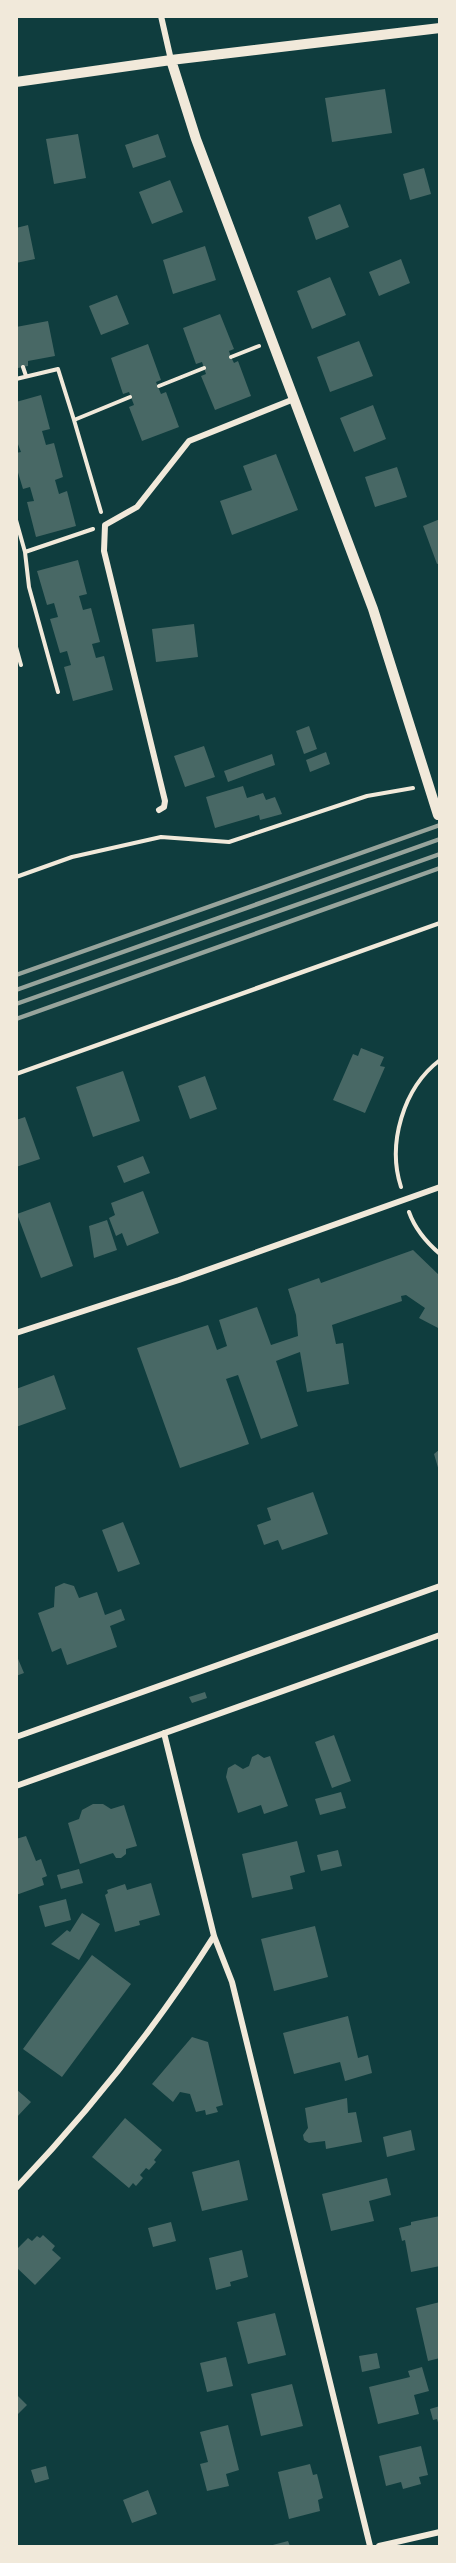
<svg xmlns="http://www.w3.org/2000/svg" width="456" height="2563" font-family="'Source Sans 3',sans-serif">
<rect width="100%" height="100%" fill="#0f3d3e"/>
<!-- building -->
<path fill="#486865" d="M385,89L392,133L332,142L325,98Z
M78,134L86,178L54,184L46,139Z
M158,134L166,157L133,168L125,145Z
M424,168L431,194L410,200L403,174Z
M170,180L183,212L152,224L139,192Z
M340,204L349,227L316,240L308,217Z
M28,225L35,259L16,263V228Z
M205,246L216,280L173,294L163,260Z
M401,259L410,283L379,296L369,272Z
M330,277L346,315L312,329L297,291Z
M117,295L129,324L101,335L89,306Z
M220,314L234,349L229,351L231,357L234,363L238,361L251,396L215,410L201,376L206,374L202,362L196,364L183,328Z
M48,321L55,356L28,361V366L18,368L16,327Z
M359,341L373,376L330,392L317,357Z
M148,344L161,380L156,382L161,394L166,392L179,427L142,441L129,407L134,405L129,392L123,394L111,358Z
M41,395L50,429L42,431L46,445L54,443L63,477L55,480L59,494L67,491L76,526L36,537L27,502L34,501L30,487L23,489L16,466V453L21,452L16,439V402Z
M373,405L386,439L354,452L340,418Z
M276,454L298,510L232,535L220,501L252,490L243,466Z
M397,467L407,497L375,507L365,477Z
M440,519V563L437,564L423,526Z
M78,560L87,594L79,596L83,610L91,608L100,642L92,644L96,658L104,656L113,690L73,701L64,667L71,665L67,651L60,653L50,619L58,617L54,603L47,605L37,571Z
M194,624L198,657L156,662L152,629Z
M309,726L317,749L304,754L296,731Z
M204,746L215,777L185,787L174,756Z
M326,752L330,764L310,772L306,760Z
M272,754L275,765L228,782L224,771Z
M243,786L247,798L263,793L266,800L275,797L282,814L260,820L259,815L215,828L206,797Z
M361,1048L384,1057L380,1066L385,1067L365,1113L333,1100L353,1054L358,1056Z
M123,1071L140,1121L93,1137L76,1087Z
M205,1076L217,1109L190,1119L178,1086Z
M25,1117L40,1159L16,1167V1120Z
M143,1156L150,1173L124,1183L117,1166Z
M143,1191L159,1233L127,1246L122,1233L116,1236L109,1218L115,1215L111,1203Z
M50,1202L73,1266L41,1278L17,1214Z
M107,1220L117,1250L94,1258L89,1226Z
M413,1250L440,1276V1329L419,1318L425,1308L406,1295L401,1296L402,1301L332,1325L336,1344L343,1343L349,1384L307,1392L300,1352L276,1361L298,1426L261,1439L238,1375L226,1379L249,1444L180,1468L137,1348L208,1325L217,1350L227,1346L219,1320L257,1307L271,1345L298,1336L296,1315L288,1289L319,1278L321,1283Z
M54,1375L66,1409L16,1427V1389Z
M440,1449V1471H439L434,1454Z
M313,1492L328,1534L282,1550L278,1540L264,1545L257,1525L271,1520L267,1508Z
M123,1522L140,1564L118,1572L102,1530Z
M64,1583L74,1586L79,1598L97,1592L105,1615L121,1609L125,1620L110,1626L117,1647L67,1665L61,1648L52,1652L38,1613L54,1607L55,1587Z
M16,1654L24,1673L16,1676Z
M205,1692L207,1698L192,1703L189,1697Z
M334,1735L351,1781L332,1788L315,1742Z
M258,1754L264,1758L270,1756L288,1806L264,1814L261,1805L238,1813L226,1777L228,1768L235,1764L243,1769L249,1766L252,1757Z
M341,1792L346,1808L320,1815L315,1799Z
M93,1804H103L111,1809L124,1805L137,1846L126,1849V1854L121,1858H116L113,1853L80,1864L68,1823L79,1819L82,1810Z
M26,1836L36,1861L41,1859L47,1876L42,1878L44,1885L16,1895V1839Z
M297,1841L305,1872L290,1876L293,1889L252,1898L242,1854Z
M338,1850L342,1866L321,1871L317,1855Z
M79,1869L83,1883L61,1889L57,1875Z
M151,1883L160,1915L139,1921L140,1925L115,1932L105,1895L108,1893L107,1890L125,1884L127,1890Z
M66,1899L71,1920L45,1927L39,1906Z
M82,1913L100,1924L79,1960L51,1944L67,1930L70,1932Z
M315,1926L328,1977L274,1991L261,1939Z
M92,1955L131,1984L62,2077L23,2049Z
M348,2016L358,2058L368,2055L372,2073L345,2081L340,2062L294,2074L283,2033Z
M192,2037L208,2042L223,2105L216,2107L218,2112L206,2115L205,2110L196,2112L190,2094L180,2092L173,2102L152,2084Z
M16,2089L31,2102L16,2118Z
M347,2098L348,2113L356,2112L362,2142L326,2149L325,2141L309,2143L304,2140L303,2135L308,2128L305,2108Z
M125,2118L162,2150L154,2160L156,2162L149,2170L146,2168L140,2175L143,2178L136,2186L133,2183L129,2188L92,2157Z
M411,2130L415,2150L387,2157L383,2137Z
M239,2160L248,2200L202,2211L192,2172Z
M387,2178L391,2195L369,2201L374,2221L331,2231L322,2194Z
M440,2216V2266L411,2272L405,2240L402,2241L399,2228L411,2225V2222Z
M171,2222L176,2241L153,2247L148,2228Z
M43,2235L55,2246L52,2250L61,2258L35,2285L16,2267V2250L28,2238L32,2241L37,2236L40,2238Z
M242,2250L248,2277L230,2282L231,2286L216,2290L209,2258Z
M440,2302V2358L428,2361L416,2308Z
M275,2313L286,2355L248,2364L237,2322Z
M377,2353L380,2368L362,2372L359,2356Z
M226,2357L233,2386L207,2392L200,2363Z
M422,2367L429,2391L414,2395L419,2414L378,2424L369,2387L410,2377L408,2371Z
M292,2384L303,2426L261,2436L251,2394Z
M16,2394L27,2405L16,2416Z
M440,2406V2426H439L437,2419L433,2420L430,2409Z
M228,2425L239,2470L226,2474L229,2486L207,2491L200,2464L208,2462L200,2432Z
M421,2446L428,2475L419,2477L421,2484L403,2489L401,2482L386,2486L379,2456Z
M310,2464L313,2475L317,2474L323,2498L318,2500L320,2511L289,2519L278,2472Z
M46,2466L49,2479L35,2483L31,2470Z
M148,2490L157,2514L132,2523L123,2500Z
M288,2541L290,2546H269Z"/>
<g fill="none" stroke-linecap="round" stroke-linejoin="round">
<!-- path -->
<path stroke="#f1e9da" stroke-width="4" d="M231,357L259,346
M23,367L26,376
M16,379L58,369L74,420
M159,386L204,368
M101,512L74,420L130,397
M16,520L25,552L29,587L58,692
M25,552L93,529
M16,647L21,665
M16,877L72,857L161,837L229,842L367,796L413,788
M401,1187C387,1144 403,1088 440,1060
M409,1212C415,1229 426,1242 440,1254"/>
<!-- service -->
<path stroke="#f1e9da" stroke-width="4.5" d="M16,1074L440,923"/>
<!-- minor -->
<path stroke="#f1e9da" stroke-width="6" d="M161,16L171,60
M159,810L164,807L165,801L104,551L105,525L137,507L189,441L294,399
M16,1333L179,1280L440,1187
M164,1733L214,1936L232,1982L370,2546
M16,1737L440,1586
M16,1786L440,1635
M16,2188C90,2110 157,2026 214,1936
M379,2546L440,2532"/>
<!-- tertiary -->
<path stroke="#f1e9da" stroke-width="10" d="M171,60L196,139L373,609L438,815
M16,82L171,60L440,28"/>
<!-- rail -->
<path stroke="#97a49c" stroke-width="4.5" d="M16,975L440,825
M16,990L440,839
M16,1004L440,854
M16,1019L440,868"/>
</g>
<!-- border -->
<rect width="456" height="2563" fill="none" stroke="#f1e9da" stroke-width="36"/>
</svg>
